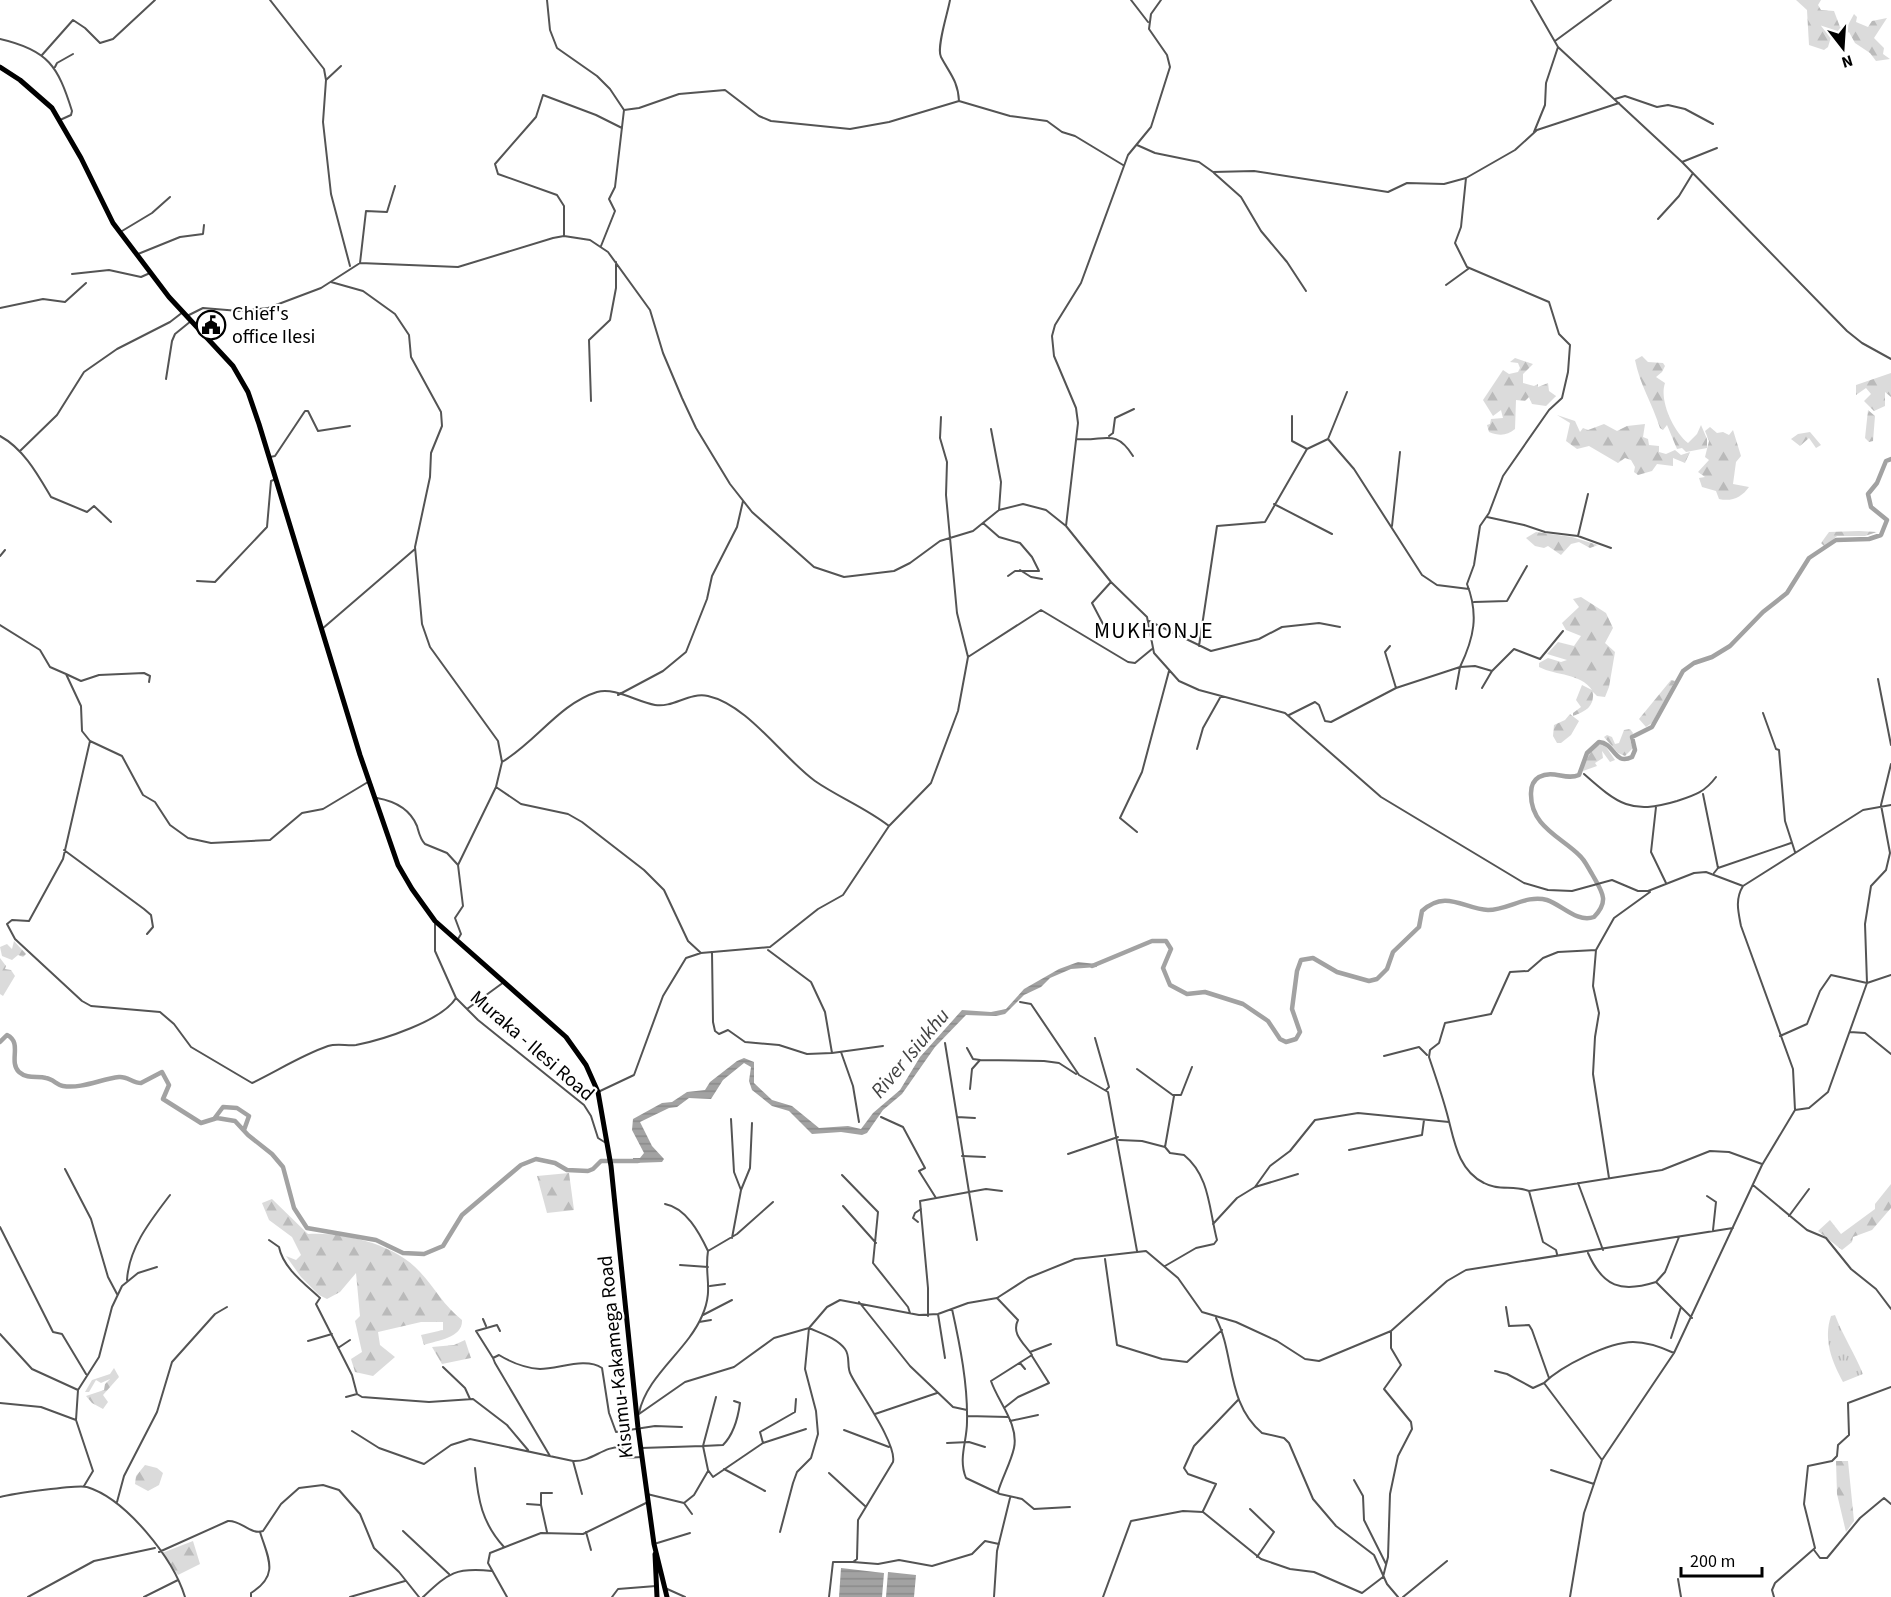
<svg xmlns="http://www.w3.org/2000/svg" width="1891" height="1597" font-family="'Source Sans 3',sans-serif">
<defs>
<pattern id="grass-tufts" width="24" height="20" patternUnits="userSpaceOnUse" patternTransform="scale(1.5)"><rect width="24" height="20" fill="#dbdbdb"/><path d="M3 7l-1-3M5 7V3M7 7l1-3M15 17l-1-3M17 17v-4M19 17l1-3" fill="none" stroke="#bababa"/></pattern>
<pattern id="forest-firs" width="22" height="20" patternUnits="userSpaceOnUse" patternTransform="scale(1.5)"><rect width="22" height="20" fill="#dbdbdb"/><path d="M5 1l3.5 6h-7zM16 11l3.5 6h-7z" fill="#bababa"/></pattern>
<pattern id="water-rules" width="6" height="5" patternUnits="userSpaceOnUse" patternTransform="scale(1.5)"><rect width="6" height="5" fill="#a2a2a2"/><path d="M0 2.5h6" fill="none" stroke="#8a8a8a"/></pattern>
</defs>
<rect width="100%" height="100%" fill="#fff"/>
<!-- grass -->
<path fill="url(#grass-tufts)" d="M1835,1315C1843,1336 1854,1352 1863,1374L1843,1382C1832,1361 1823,1340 1831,1316Z"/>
<!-- forest -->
<path fill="url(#forest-firs)" d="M1796,0H1821L1818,5L1821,10L1834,11L1840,27L1848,25L1854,14L1857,17L1856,22L1868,27L1872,21L1887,18L1874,38L1884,48L1883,54L1890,59L1876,61L1870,53L1855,43L1849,32L1843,36L1831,37L1828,47L1824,50L1809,45L1807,10Z
M1642,356L1648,362L1663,363L1665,366L1662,372L1656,377L1665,383C1659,400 1673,431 1688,443L1697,434L1701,425L1707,439V448L1686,452L1682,448L1677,449L1667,425L1663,430L1660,428C1652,403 1640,385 1635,360Z
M1515,358L1533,364L1523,374V383L1534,386L1538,384V387L1548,383L1549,391L1556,396L1546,406L1532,404L1529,397L1525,401L1516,400L1515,429C1507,436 1499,436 1489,432L1487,425L1490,424L1491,419L1503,418L1501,410L1493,416L1483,400L1503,370L1509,374L1518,372L1520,368L1518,363L1510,362Z
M1891,373V397L1885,392V406L1874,411L1864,401L1871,394L1866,388L1856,395V385Z
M1868,410L1875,416L1873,441L1869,442L1865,438Z
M1557,415L1575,421L1580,432L1583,428L1588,430L1604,424L1617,431L1627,426L1645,424L1643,437L1648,439L1649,445L1659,446V452L1666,454L1675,450L1681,455L1690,452L1685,463L1673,458V466L1657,464L1652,471L1638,475L1634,472L1635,467L1631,460L1625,458L1618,463L1589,446L1577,449L1566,441L1570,423Z
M1710,427L1717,433L1723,432L1729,435L1733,430L1741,456L1736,462L1733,484L1749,487C1742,497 1732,502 1719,499L1716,491L1702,487L1699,478L1705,477L1698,472L1709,460L1705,457L1709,441L1705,431Z
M1810,432L1821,445L1816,448L1809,438L1800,446L1791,439L1798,434Z
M1859,531L1877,532L1865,536H1837L1825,547L1821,543L1829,532Z
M1536,532L1572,537L1598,545L1590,548L1579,542L1571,544L1561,555L1548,546L1544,548L1535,546L1526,538Z
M1581,597L1606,613L1613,628L1605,643L1615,652L1609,687L1605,697L1597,696L1593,692C1594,707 1586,711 1573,716V713L1581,707L1576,700L1582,685L1592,690C1580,673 1557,676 1539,667V663L1548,658L1561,662L1567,660L1547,654L1558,642L1574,646L1581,636L1566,630L1562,623L1579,607L1573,599Z
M1671,680L1675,681L1652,723L1646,727L1639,719Z
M1570,714L1579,721L1571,735L1561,743H1557L1553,736L1554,725L1565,720Z
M1630,729L1633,733L1630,740L1633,748L1625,756L1618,753L1604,737L1607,735L1612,737L1615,744L1619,743L1624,730Z
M1601,744H1604L1615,760L1610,762L1602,751L1603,758L1595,763L1597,766L1583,771C1584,759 1590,749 1601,744Z
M14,941L26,954L23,957L18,955L12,960L2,956L0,947L7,944L12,949Z
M0,958L6,966L5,969L11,970L15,976L3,996L0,994Z
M569,1173L574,1210L547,1213L537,1176Z
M1891,1184V1208L1872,1230L1853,1237L1852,1242L1842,1250L1818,1231L1830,1220L1841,1234L1875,1209V1204Z
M272,1199L308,1234C344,1232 395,1244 420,1272C435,1288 444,1306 462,1320C463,1338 438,1340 424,1345L421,1335L443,1330V1322H421L378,1332L380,1345L395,1357L373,1376L355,1372L351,1359L362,1352L355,1321L360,1316L356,1273L340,1292L327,1299L319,1295L301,1277L286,1256L296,1260L301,1255L292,1237L269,1220L262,1203Z
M465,1340L471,1358L442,1364L432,1347L454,1345Z
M114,1368L119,1377L103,1395L108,1402L103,1409L92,1403L86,1396L104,1390L105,1384L110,1379L101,1383L96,1380L89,1392H85L92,1380L110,1374Z
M1836,1461H1848L1854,1521L1846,1532L1837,1494Z
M145,1465L157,1468L163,1473L159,1485L148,1491L135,1484L136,1476Z
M193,1541L200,1564L178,1575L162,1553Z"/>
<!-- water -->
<path fill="url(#water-rules)" d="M1078,962L1096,964L1097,967L1071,969L1050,978L1041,987L1024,995L1005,1014L996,1016L966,1015L935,1047L902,1094L883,1110L867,1133L862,1135L841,1132L812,1134L789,1111L772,1106L752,1090L749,1081L751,1067L744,1063L723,1080L711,1099L689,1098L677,1107L669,1108L640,1122L652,1146L664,1159L662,1162L633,1163V1158H640L644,1153L632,1130L633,1119L662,1103L672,1102L687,1092L705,1090L710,1082L737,1061L744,1058L754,1062V1083L772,1100L792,1106L819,1128L848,1126L861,1129L873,1113L900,1090L920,1057L962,1010L991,1012L1006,1009L1024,989L1059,969Z
M841,1568L884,1573L882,1597H839Z
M888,1572L916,1575L914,1597H886Z"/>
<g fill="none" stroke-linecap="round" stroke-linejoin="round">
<!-- river -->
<path stroke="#a2a2a2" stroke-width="4.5" d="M1092,966L1152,941H1166L1171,949L1163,968L1170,985L1187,994L1205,992L1243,1004L1268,1021L1280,1039L1286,1042L1296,1039L1300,1032L1292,1009L1297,971L1301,960L1313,958L1337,972L1369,981L1377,979L1387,969L1393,952L1419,927L1422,911C1446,889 1464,909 1488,910C1508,910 1527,894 1547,900C1562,905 1577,923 1594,917C1610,900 1602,892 1592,874C1588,868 1585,860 1579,855C1561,837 1530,826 1531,793C1531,786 1534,780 1539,777C1554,769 1565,781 1579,775L1587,753L1599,742C1615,743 1614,766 1632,757L1635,750L1632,737L1652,727L1683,671L1694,663L1712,657L1730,646L1763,612L1787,593L1809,558L1836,540L1869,539L1881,535L1887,520L1871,507L1868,494L1877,483L1886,461L1891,459
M0,1042L7,1035C23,1043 8,1061 19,1072C27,1079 37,1076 46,1078C53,1079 57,1085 63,1086C82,1089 101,1079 119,1077C127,1076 133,1083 141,1083L162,1072L169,1085L163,1099L201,1123L217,1118L235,1121L248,1135L272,1154L283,1167L294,1208L307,1228L376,1240L403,1253L424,1254L443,1246L462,1215L521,1165L536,1159L555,1163L567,1170L588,1171L593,1169L601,1161H638
M214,1119L223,1107L237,1108L249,1116L244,1130"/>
<!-- street -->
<path stroke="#545454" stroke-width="2" d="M270,0L324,69L326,80
M547,0L550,30L557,48L597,76L610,89L624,110L639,108L679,94L725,90L759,116L771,121L850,129L889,122L959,101L1010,116L1047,121L1062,132L1075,136L1123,165
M950,0C948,12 936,48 941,57C950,74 958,81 959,101
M1131,0L1148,22
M1531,0L1558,47L1682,162L1847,331L1862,343L1891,359
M0,39C48,50 58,66 72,111L71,115L60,120
M1555,41L1611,0
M42,55L73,20L85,28L100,43L113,39L155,0
M341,66L326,80L323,122L331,194L350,266
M55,67L57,63L73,54
M1615,99L1625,96L1657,107L1668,105L1685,109L1713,124
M1534,132L1545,105L1546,83L1558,47
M1137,145L1155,153L1199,162L1213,172L1254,171L1388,192L1407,183L1444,184L1466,178L1515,150L1537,130L1619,103
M1682,162L1717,148
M1214,173L1241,197L1261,231L1287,262L1306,291
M1658,219L1679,196L1693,173
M122,231L152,213L170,197
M564,236V206L557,195L498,174L495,164L536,117L543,95L596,115L622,128
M601,246L615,211L609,199L615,187L624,110
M138,254L180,237L203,234L204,225
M360,263L366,211L387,212L395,186
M72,274L109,270L141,277L150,273
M331,282L363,291L395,314L409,335L411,357L441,412L442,426L431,453L430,477L415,547L422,624L430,647L498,741L502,762L496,787L458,865L463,906L455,918L461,934L458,939
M1446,285L1468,269
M0,308L43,299L65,302L86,283
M187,316L203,308L239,311L268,308L321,288L360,263L458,267L553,238L564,236L590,240L608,252L650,310L663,353L682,398L696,428L730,484L752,512L814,567L844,577L894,571L910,563L940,541L973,531L999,510L1023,504L1046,510L1066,526L1111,582L1147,617L1154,653L1179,681L1199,690L1285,713L1381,797L1524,883L1548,890L1572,891L1612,880L1638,891H1648L1694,873L1706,872L1743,886
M166,379L172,341L175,334L191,321
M591,401L589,340L610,320L616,288V262
M1292,416V441L1307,449L1328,439
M991,429L1001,482L999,510
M0,436C24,449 38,475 51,497L87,512L94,506L111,522
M1109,436L1113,433L1115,418L1134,409
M1077,439C1104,442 1115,427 1133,456
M1328,439L1354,469L1422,575L1437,585L1469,589
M1328,439L1347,392
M20,451L57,415L84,372L117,349L170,322L183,312
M270,457L275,456L305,411H308L318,431L350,426
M1274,504L1332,534
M1487,517L1524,525L1545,532L1578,536L1611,548
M983,523L999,537L1020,543L1032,557L1039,571
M1066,526L1078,423L1076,408L1054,356L1052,336L1055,325L1081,283L1128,155L1151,127L1170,67L1167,55L1149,29L1151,14L1161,0
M1392,526L1400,452
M1578,536L1588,494
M0,556L5,550
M1020,570L1031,577L1042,579
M1008,576L1015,571H1039
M197,581L215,582L267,527L271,481L276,479
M1474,602L1507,601L1527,566
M1149,621L1211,651L1259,639L1282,627L1319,623L1340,627
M1103,624L1092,603L1111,582
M0,625L40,650L50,667L66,674L81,706L82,731L90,741L122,756L143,795L155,802L170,825L188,838L211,843L270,840L302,813L323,809L368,782
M322,629L415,549
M1199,646L1217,526L1265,522L1307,449
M1390,646L1385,652L1396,688
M968,657L1041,610L1128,662L1135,663L1152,649
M66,674L81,681L99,675L144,673L150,676L149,682
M1878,679L1891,745
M1482,688L1492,671
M1456,689L1460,667L1475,666L1492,671L1514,649L1540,659L1563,631
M618,695L663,671L686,652L707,599L712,576L737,527L743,501
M1763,713L1776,749L1779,750L1785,821L1795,852
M1289,715L1315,702L1319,705L1325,721L1331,722L1396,688L1460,667C1474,638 1479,615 1467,584L1474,565L1480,526L1489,513L1503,476L1549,410L1562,398L1568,372L1570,345L1559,334L1549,302L1467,267L1455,243L1461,227L1466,178
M90,741L63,859L29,921L12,920L7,924L15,939L82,1001L91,1006L160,1012L174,1024L191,1047L252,1083C277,1071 302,1055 328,1046C337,1043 347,1046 356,1045C382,1040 442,1021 456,998L435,951V924
M1197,749L1203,728L1221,696
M502,762C536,742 559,704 597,692C615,687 637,702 655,705C673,708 689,692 708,696C748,705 782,757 815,781C838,797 866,808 889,826
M1584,774C1618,804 1631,815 1677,801C1695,795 1705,792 1716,777
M496,787L521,804L568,814L582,822L644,870L664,890L688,941L701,953
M1703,794L1718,868
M377,798C394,801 410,809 417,826C419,833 420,839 425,844L447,853L458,865
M1656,807L1651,852L1666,883
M1137,832L1120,818L1142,772L1169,671
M64,850L144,909L151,915L153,927L147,934
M1714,873L1718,868L1791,843
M768,950L811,982L825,1012L832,1053
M1596,950L1558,952L1543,958L1528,971L1510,972L1491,1014L1445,1023L1439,1043L1430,1050L1429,1057C1435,1075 1441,1092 1446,1110C1454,1137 1456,1169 1484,1183C1498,1191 1514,1185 1529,1191L1662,1170L1710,1151L1729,1152L1762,1164
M712,952L713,1022L715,1031L719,1034L728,1030L745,1042L779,1045L807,1054L832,1053L883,1046
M456,998L478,1020L584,1105L591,1116L598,1138L606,1143
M1020,1002L1031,1004L1079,1075L1108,1092L1137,1251
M467,1009L504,982
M1850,1032L1865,1033L1891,1054
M1780,1036L1807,1024L1820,991L1831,975L1867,983L1891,975
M1095,1038L1109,1087L1106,1090
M945,1043L957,1117
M967,1048L973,1059L980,1060
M841,1052L853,1086L859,1122
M1384,1056L1419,1047L1427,1055
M1137,1069L1174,1096L1165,1147L1170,1153L1184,1155C1210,1176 1209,1210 1217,1240L1214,1244L1196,1248L1165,1266
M970,1089L972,1069L980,1060L1044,1061L1059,1063L1076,1074
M598,1092L634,1075L663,996L686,958L701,953L770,947L818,909L843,895L889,826L931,783L958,711L968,657L957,613L946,495L947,462L940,438L941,417
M1173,1095H1181L1192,1067
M1795,1110L1809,1108L1828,1092L1867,983L1865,924L1871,886L1886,870L1890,853L1881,805L1891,764
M881,1117L903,1127L925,1168L919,1171L936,1198
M975,1118L957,1117L969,1192L986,1189L1002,1191
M731,1119L734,1172L741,1190L732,1238
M1119,1140L1142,1141L1165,1147
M1349,1150L1422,1135L1424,1120
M1068,1154L1118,1137
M962,1156L985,1157
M65,1169L91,1219L108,1277L117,1294
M842,1175L878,1212L873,1263L908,1307L910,1313
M1609,1178L1593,1074L1595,1037L1599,1013L1593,986L1596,950L1614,918L1650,892
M1578,1183L1603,1250
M1753,1185L1807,1230L1826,1238L1851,1269L1876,1289L1891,1309
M1255,1187L1298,1174
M741,1190L750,1168L752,1123
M1529,1191L1543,1242L1556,1250L1557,1254
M1707,1196L1716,1202L1713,1230
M665,1204C686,1208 699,1232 708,1251
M843,1206L876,1243
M1789,1216L1809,1189
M918,1222L913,1218L915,1213L921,1209
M1213,1224L1237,1198L1255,1187L1270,1166L1290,1151L1315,1120L1358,1113L1449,1122
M0,1227L53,1332L62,1334L86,1374
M1679,1237L1665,1272L1656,1282L1692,1318
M269,1240L279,1247C283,1268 305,1284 320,1298L316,1304L352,1375L357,1394
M1588,1253C1603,1287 1621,1293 1656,1282
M1105,1259L1117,1345L1162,1359L1187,1362L1222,1330
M680,1265L708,1267
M127,1280C129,1247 151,1220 170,1195
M710,1286L725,1284
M997,1298L1018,1320C1011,1334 1024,1343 1032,1355L991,1381C998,1402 1019,1424 1014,1448C1011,1462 1002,1478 998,1492
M859,1302L910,1366L953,1407L967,1410
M1506,1307L1509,1326L1529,1325L1532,1330L1549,1378
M952,1309C960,1345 968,1385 967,1422C967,1442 958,1458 966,1478L1000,1494L1022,1499L1034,1509L1070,1507
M938,1314L945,1358
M703,1315L732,1300
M928,1316V1288L920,1201L969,1192L977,1240
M1216,1318C1235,1355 1226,1403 1262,1433L1284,1438L1289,1443L1313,1499L1336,1526L1374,1555L1387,1584L1398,1597
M483,1319L486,1326
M699,1322L711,1320
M0,1334L32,1369L78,1390
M1671,1338L1681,1307
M308,1341L332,1334
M338,1348L350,1340
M1030,1352L1051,1344
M493,1358L476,1331L497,1325L500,1331
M1020,1363L1025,1369
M443,1367L465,1388L470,1399
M1495,1371L1507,1374L1533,1388L1544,1383
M346,1397L357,1394L362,1397L429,1402L473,1399L507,1425L528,1450
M716,1397L703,1446L723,1445C734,1434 738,1418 740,1403L734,1401
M0,1403L41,1407L76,1420
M1004,1408L1018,1397L1049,1383L1032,1356
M639,1413C647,1375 687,1351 702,1316C714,1289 704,1276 708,1251L737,1234L773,1202
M639,1414L685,1382L734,1367L774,1338L809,1328L827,1307L840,1300L919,1315L938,1314L968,1303L997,1298L1028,1278L1075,1259L1146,1251L1178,1278L1202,1312L1236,1322L1277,1341L1305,1359L1319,1361L1391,1331L1447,1281L1466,1270L1733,1228
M875,1414L937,1393
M967,1416L1008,1417
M1010,1421L1038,1415
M844,1430L889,1447
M352,1431L379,1448L424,1464L451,1445L470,1439L573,1461C592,1462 603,1446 622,1447L624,1458L642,1457
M763,1443L806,1429
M947,1443L969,1442L985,1447
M641,1448L703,1446L708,1470L713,1477L763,1443L760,1432L795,1412L796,1399
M550,1456L495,1363L493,1358L499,1355C512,1363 525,1368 540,1369C559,1369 585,1357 602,1368L609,1413L616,1432L655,1426L682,1427
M1602,1460L1544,1383C1561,1366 1609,1342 1633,1342C1647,1342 1661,1347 1674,1353
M573,1461L582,1494
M475,1468C478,1500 482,1523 504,1547
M724,1469L765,1491
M1551,1470L1594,1484
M829,1473L865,1506
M1354,1480L1363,1496L1364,1520L1386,1564
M84,1486L93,1471L76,1420L78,1390L99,1357L112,1307L122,1286L138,1273L157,1267
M647,1494L684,1503L692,1514
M0,1497C11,1494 79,1484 87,1487C126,1499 173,1558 185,1597
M117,1502L124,1476L157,1412L172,1362L215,1314L227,1307
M684,1503L694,1495L708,1471
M527,1504L541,1505L547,1532
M541,1505V1493H552
M1250,1509L1274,1532L1257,1557
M1203,1511L1216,1484L1188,1474L1184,1468L1194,1446L1238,1400
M403,1531L449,1574
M586,1532L591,1550
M780,1532L793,1483L797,1472L811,1458L818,1434L816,1411L805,1369L809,1328C820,1333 837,1338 845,1349C851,1357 846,1367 851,1375C860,1393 897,1444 893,1462L858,1520L857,1559L853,1562H833L829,1597
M654,1544L690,1533
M1814,1550L1820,1558H1827L1860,1518L1884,1498L1891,1504
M159,1552L228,1521C242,1520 249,1535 263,1531L281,1504L299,1488L323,1485L339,1490L360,1514L374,1548L399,1572L419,1597
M853,1562L878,1564L899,1560L932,1566L972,1554L985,1541L999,1544
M1678,1579L1681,1597
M665,1588L685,1597
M28,1597L94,1561L155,1548
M144,1597L178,1580
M251,1597V1593C280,1575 268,1558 260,1532
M350,1597L405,1581
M423,1597C449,1573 455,1567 492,1571
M507,1597L488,1563L490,1553L541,1533L583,1534L648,1502
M612,1597L618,1589L656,1586
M994,1597L997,1551L1010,1498
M1103,1597L1131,1521L1183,1511L1203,1512L1261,1559L1290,1569L1314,1572L1362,1593L1383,1577L1388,1557L1390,1494L1398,1456L1412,1429L1411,1422L1384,1389L1401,1365L1391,1348V1331
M1403,1597L1447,1561
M1570,1597L1584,1513L1602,1460L1674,1353L1762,1165L1795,1110L1793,1069L1741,926C1738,911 1735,899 1743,886L1863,810L1891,805
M1774,1597L1772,1590L1775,1583L1815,1548L1804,1504L1808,1466L1832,1461L1837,1456L1838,1445L1849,1435L1848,1403L1891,1387"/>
<!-- highway -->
<path stroke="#000" stroke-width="5" d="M0,67L20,80L52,108L81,158L113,223L169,297L233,366L248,392L259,424L360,755L398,865L412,889L435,921L566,1037L586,1065L598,1092L611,1166L638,1428L654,1544L667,1597
M655,1554L657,1597"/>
</g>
<!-- icons -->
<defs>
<g id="civic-ring" transform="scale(1.5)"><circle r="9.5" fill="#fff" stroke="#000" stroke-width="1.5"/><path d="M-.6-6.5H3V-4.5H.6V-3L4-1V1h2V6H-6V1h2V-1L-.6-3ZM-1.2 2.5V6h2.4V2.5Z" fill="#000"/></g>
</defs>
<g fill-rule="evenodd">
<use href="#civic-ring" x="211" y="325"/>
</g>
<g text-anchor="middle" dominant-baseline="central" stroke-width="4.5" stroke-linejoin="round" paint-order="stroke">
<!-- poi labels -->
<g font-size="20" fill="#000" stroke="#fff" text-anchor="start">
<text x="232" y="314">Chief's<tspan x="232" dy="23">office Ilesi</tspan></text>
</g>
<!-- street labels -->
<g font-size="20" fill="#000" stroke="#fff">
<text transform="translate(532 1046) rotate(41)">Muraka - Ilesi Road</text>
<text transform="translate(616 1357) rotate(-96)">Kisumu-Kakamega Road</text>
</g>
<!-- water labels -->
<g font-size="21" font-style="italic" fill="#434343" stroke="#fff">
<text transform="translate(910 1053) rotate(-50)">River Isiukhu</text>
</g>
<!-- quarter labels -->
<g font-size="22" letter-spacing="1.5" fill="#000" stroke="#fff">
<text x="1154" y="631">MUKHONJE</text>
</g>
</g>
<!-- north arrow -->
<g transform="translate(1843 48) rotate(163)" stroke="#ffffff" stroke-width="4.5" paint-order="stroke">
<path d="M0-4.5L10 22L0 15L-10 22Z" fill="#000000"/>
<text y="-9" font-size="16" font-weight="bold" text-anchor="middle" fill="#000000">N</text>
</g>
<!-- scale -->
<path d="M1681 1567v9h81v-9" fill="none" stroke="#000000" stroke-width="3"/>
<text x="1690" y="1567" font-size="18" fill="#000000" stroke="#ffffff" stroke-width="4.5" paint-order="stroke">200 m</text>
</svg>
